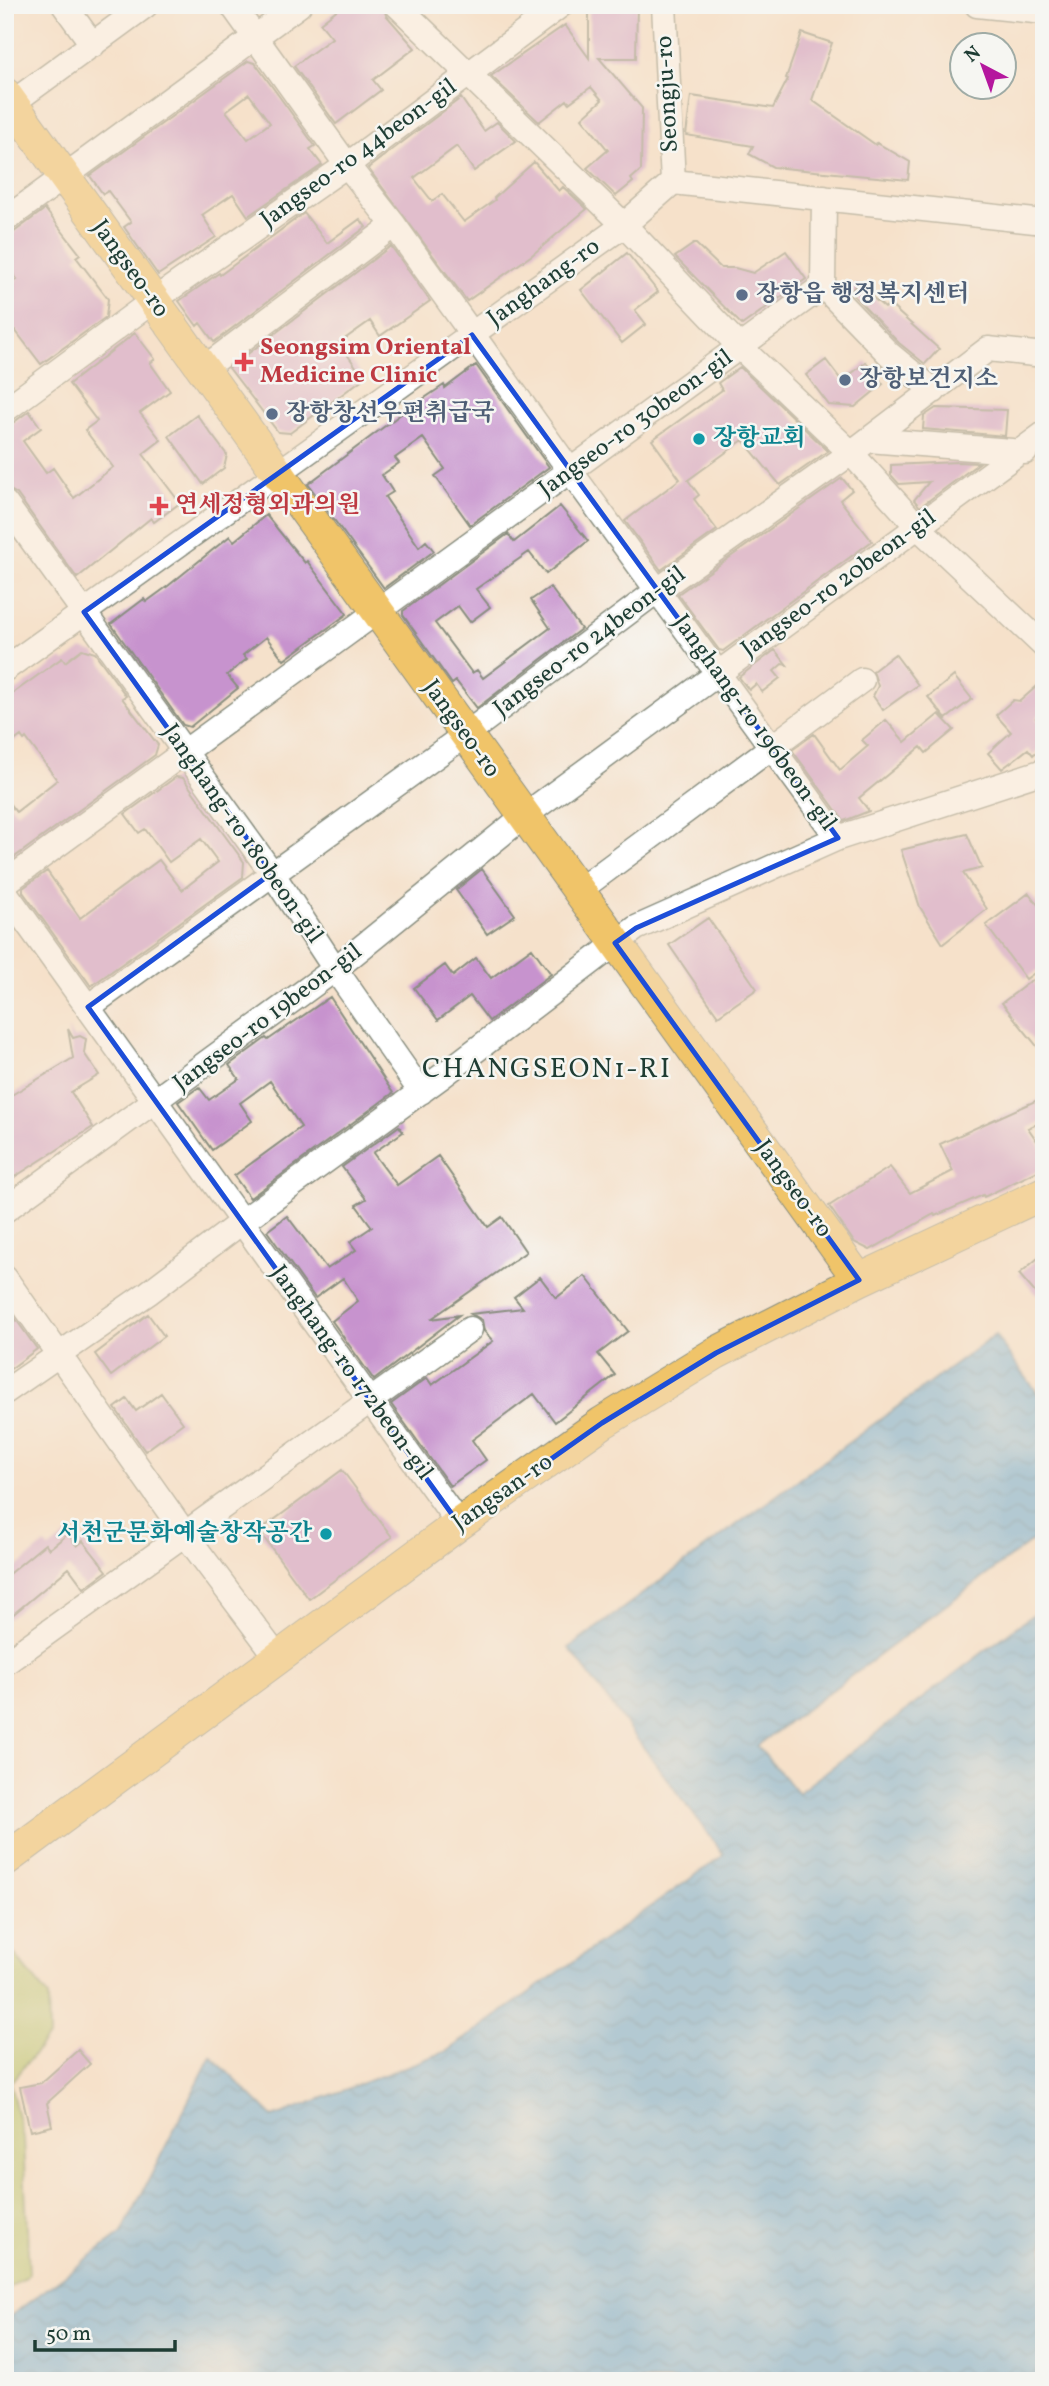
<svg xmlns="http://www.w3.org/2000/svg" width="1049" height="2386" font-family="Vollkorn,'Noto Serif KR',serif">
<defs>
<pattern id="water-waves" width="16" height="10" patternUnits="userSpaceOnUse" patternTransform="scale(1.75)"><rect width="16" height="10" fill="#64acdb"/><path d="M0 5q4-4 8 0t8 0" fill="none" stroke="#528db2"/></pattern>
</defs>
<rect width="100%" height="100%" fill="#f6f6f2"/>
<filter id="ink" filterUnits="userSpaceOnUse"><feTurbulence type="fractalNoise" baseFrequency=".0143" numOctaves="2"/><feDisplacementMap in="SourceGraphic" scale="14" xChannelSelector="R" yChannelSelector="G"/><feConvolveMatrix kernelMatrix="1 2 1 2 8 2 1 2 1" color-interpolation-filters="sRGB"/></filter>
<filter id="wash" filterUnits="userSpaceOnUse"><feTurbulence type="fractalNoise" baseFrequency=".00686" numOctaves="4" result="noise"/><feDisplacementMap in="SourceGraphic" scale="28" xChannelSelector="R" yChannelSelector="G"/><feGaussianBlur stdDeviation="1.57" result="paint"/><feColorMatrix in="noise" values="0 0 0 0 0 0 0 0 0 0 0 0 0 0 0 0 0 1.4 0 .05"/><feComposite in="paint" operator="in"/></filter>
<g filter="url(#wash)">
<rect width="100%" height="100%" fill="#f5e1cb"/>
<!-- green -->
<path fill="#b0c468" stroke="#68804e" stroke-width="2" d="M10,1949L48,1996L49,2036L10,2083L23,2138L29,2274L5,2291V1952Z"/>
<!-- water -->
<path fill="url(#water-waves)" stroke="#427488" stroke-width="2" d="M995,1335L1044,1402V1532L757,1746L798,1793L1044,1606V2381H5V2320L122,2233L211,2056L273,2117L447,2051L724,1855L569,1648Z"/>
<g id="blocks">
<!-- building -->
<path fill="#c793ce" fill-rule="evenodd" d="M343,5H383L386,15L415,48L373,80L381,90L336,124L294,66L332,38L320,23Z
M589,5H637L636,58H599L642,108L641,170L631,179L633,182L616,196L587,168L608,150L582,118L602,100L591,87L569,103L567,100L539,122L491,76L565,25L589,58Z
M802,33L832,43L812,100L876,145L877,143L910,162L908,180L773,167L749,154L753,146L686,135L691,96L773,108L788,79L786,78Z
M248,61L255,63L315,146L310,149L322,165L248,216L233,194L202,215L216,237L158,275L124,227L131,222L108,191L103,194L90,176ZM249,94L270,123L248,139L226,111Z
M461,98L484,131L497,122L516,141L474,171L457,146L414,178L432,201L442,194L464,222L495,200L494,198L534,162L559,191L563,187L587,209L532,255L467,301L368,168Z
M45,209L80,254L76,257L108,299L106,317L41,364L15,330L5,337V288L17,279L5,264V235L14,232Z
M304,213L327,243L360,219L366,227L214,342L200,323L197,326L179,301L219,273L220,275Z
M695,243L721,268H735L753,273L786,251L806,279L742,325L675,257Z
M391,246L430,301L380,336L370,321L339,343L364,378L290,433L278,432L229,368Z
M627,253L658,292L635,310L646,324L622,343L581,290Z
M857,284L885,308L889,304L939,349L925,364L899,343L850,292Z
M135,333L155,359L150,363L170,391L140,413L161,440L143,454L180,503L154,522L151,518L77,578L17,494L5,487V425L14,422L29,411L41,428L23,441L46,473L53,468L74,498L113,467L85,430L97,421L69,384Z
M826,360L842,381L866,362L883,384L855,407L829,405L806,375Z
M476,365L549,467L470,525L435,476L445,469L423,438L395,458L399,463L382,475L393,492L385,497L419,547L426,541L434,551L384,588L308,484L401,414L444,385L445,388Z
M740,367L828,451L780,485L743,440L688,480L699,495L694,499L717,530L661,570L625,521L680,479L652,440L722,390L718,383Z
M936,408L1007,410L1005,436L923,429L924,416Z
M197,415L227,455L224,468L203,484L169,436Z
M957,462L979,463L920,507L914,500L929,482L899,484L891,475V465Z
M842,478L852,490L840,500L872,541L723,651L719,650L678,594Z
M560,506L588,541L546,574L529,552L476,589L490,607L470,622L458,606L435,623L472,673L477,670L483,678L550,628L531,600L550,587L581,629L477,708L456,681L452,684L403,615V611L508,534L514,542Z
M266,515L305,563L307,561L347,614L284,660L266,637L243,655L247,659L227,675L238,688L190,727L183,725L111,624L144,599L146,602L168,586L230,536L234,541Z
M82,649L95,653L126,696L122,698L158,745L155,755L5,864V798L16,812L57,780L26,738L24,740L21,736L5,748V699L62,658L65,662Z
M775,650L787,665L782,664L774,671L780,678L762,692L756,684L749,690L739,677Z
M895,654L918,685L883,710L873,696L878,686L873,671Z
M954,676L972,699L946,719L928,697Z
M1044,680V711L1036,718L1044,726V745L1033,755L1028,749L1002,769L988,753L1011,732L996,715L1013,700L1020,701Z
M939,714L954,730L926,753L921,747L859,798L869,811L844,821L792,750L814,734L840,770L868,746L862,740L886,720L905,742Z
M176,777L183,778L244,862L243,877L91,986L23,892V888L47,871L80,918L159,860L182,890L218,862L201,839L169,862L145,829L139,833L125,814Z
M967,834L982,868L963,873L987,909L943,944L920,907L901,850Z
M482,869L515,915L487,934L456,890Z
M1029,893L1044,913V966L1026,979L986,925Z
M708,918L757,989L718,1016L669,945Z
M532,948L551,974L489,1021L470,996L438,1020L414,988L445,965L453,976L476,958L491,978Z
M1032,980L1044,995V1055L1002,1003Z
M330,997L393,1093L250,1198L234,1176L301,1127L270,1081L240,1103L252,1121L212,1150L178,1102L199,1087L209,1100L239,1079L229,1065L266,1038L268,1040Z
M68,1029L73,1038L80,1036L86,1039L84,1053L99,1075L71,1092L93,1127L5,1183V1099L73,1058Z
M1044,1097V1121L1028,1128L1044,1151V1168L984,1197L983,1195L935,1216L934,1214L870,1250L854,1242L829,1206L890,1167L910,1193L953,1171L940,1144Z
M399,1126L403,1132L373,1153L397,1185L438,1156L488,1227L502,1217L526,1252L431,1319L459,1315L374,1380L332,1321L358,1301L343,1278L315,1298L267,1231L287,1216L327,1269L356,1250L350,1242L372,1227L356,1205L366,1199L342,1167Z
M1044,1253V1303L1019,1274Z
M585,1276L628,1331L598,1354L615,1375L555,1422L534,1394L472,1440L486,1460L450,1486L391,1404L427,1378L432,1385L493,1341L484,1331L482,1320L471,1314L523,1308L514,1297L540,1277L556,1298Z
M5,1304L37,1349L5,1373Z
M148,1314L164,1336L111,1376L95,1354Z
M161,1393L183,1423L145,1451L115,1408L127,1399L136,1411Z
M342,1470L392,1537L309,1599L259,1531Z
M68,1534L77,1546L83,1541L107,1571L84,1588L69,1568L5,1621V1577L45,1544L49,1549Z
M78,2050L90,2064L47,2103L52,2126L30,2131L20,2087L41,2083Z"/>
</g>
</g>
<g filter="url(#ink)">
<use href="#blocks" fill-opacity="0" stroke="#8a8f80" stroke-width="2"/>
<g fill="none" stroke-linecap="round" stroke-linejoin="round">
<!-- minor casing -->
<g stroke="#8a8f80" stroke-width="27">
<path id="minor" d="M64,5L93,45
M232,5L347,165L394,225L571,472L838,838
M397,5L624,225L741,348L851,453L918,527L1044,646
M664,5L673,182
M977,5L1044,12
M12,103L146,5
M5,220L299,5
M823,286L889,354L934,391
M203,369L394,225
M5,410L154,300L347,165L561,5
M868,440L1025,452
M5,503L272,873L335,969L421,1092
M5,669L624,225L673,182L1044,222
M5,883L823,286L824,198
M578,891L862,680
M5,892L459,1524
M88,1007L465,735L658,590L851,453L988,349L1044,355
M5,1210L335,969L524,816L1044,434
M5,1278L185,1534L278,1658
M5,1392L148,1293L243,1221L442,1076L636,928L838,838L1044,771
M5,1663L470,1329"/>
</g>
<!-- major casing -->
<g stroke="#8a8f80" stroke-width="34">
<path id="major" d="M5,94L859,1280
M5,1860L459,1524L602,1423L716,1353L859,1280L1044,1193"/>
</g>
<!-- minor -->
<use href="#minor" stroke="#fff" stroke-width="24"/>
<!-- major -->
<use href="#major" stroke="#f0c469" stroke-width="32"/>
</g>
</g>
<!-- marked area -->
<path d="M0 0H1049V2386H0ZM472,335L838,838L636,928L615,943L859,1280L716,1353L602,1423L459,1524L88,1007L272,873L84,612Z" fill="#f5e1cb" fill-opacity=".55" fill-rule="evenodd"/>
<path fill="none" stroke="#1d4ed8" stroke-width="5" stroke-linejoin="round" d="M472,335L838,838L636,928L615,943L859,1280L716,1353L602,1423L459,1524L88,1007L272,873L84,612Z"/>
<!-- markers -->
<g fill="#5c6f8a" stroke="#f6f6f2" stroke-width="2.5">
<circle cx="742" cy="295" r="7"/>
<circle cx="845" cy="380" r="7"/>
<circle cx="272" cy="414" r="7"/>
</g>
<g fill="#e0444e" stroke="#f6f6f2" stroke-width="2.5">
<path d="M240.5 351.5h7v7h7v7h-7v7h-7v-7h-7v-7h7z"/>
<path d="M155.5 495.5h7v7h7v7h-7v7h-7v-7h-7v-7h7z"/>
</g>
<g fill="#0f9aa8" stroke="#f6f6f2" stroke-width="2.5">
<circle cx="699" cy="439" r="7"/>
<circle cx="326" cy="1534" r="7"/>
</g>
<g text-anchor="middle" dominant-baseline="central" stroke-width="5" stroke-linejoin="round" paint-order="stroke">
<!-- street labels -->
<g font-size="24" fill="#1f3d34" stroke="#f6f6f2">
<text transform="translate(668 94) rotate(-93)">Seongju-ro</text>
<text transform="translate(359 154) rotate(-36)">Jangseo-ro 44beon-gil</text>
<text transform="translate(130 269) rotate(54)">Jangseo-ro</text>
<text transform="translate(544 283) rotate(-36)">Janghang-ro</text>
<text transform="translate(636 424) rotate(-36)">Jangseo-ro 30beon-gil</text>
<text transform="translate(839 584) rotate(-36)">Jangseo-ro 20beon-gil</text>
<text transform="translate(590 642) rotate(-37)">Jangseo-ro 24beon-gil</text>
<text transform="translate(754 723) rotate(54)">Janghang-ro 196beon-gil</text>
<text transform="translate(461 729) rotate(54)">Jangseo-ro</text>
<text transform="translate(242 834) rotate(55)">Janghang-ro 180beon-gil</text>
<text transform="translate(268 1018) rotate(-37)">Jangseo-ro 19beon-gil</text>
<text transform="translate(793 1189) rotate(54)">Jangseo-ro</text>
<text transform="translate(351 1373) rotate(54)">Janghang-ro 172beon-gil</text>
<text transform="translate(503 1493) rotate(-35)">Jangsan-ro</text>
</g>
<!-- service labels -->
<g font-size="24" font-weight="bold" fill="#4e5e75" stroke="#f6f6f2" text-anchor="start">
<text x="756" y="295">장항읍 행정복지센터</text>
<text x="859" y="380">장항보건지소</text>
<text x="286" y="414">장항창선우편취급국</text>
</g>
<!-- health labels -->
<g font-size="24" font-weight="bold" fill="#be3a42" stroke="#f6f6f2" text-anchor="start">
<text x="260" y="348">Seongsim Oriental<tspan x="260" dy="28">Medicine Clinic</tspan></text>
<text x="175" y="506">연세정형외과의원</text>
</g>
<!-- culture labels -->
<g font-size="24" font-weight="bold" fill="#0d838f" stroke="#f6f6f2" text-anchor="start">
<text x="713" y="439">장항교회</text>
<text x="312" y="1534" text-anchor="end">서천군문화예술창작공간</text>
</g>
<!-- quarter labels -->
<g font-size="28" letter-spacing="2" fill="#1f3d34" stroke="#f6f6f2">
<text x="547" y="1069">CHANGSEON1-RI</text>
</g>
</g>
<!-- margin -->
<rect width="1049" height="2386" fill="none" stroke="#f6f6f2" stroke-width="28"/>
<!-- north arrow -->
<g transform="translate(983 66) rotate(319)"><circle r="33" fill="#f6f6f2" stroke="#a0aca6" stroke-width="2"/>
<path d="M0-5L12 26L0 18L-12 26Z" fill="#b5179e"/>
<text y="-10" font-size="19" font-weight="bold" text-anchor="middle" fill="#1f3d34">N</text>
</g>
<!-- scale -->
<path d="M35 2340v10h140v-10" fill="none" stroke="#1f3d34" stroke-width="3.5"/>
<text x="46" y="2340" font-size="21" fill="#1f3d34" stroke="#f6f6f2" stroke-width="5" paint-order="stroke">50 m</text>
</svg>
